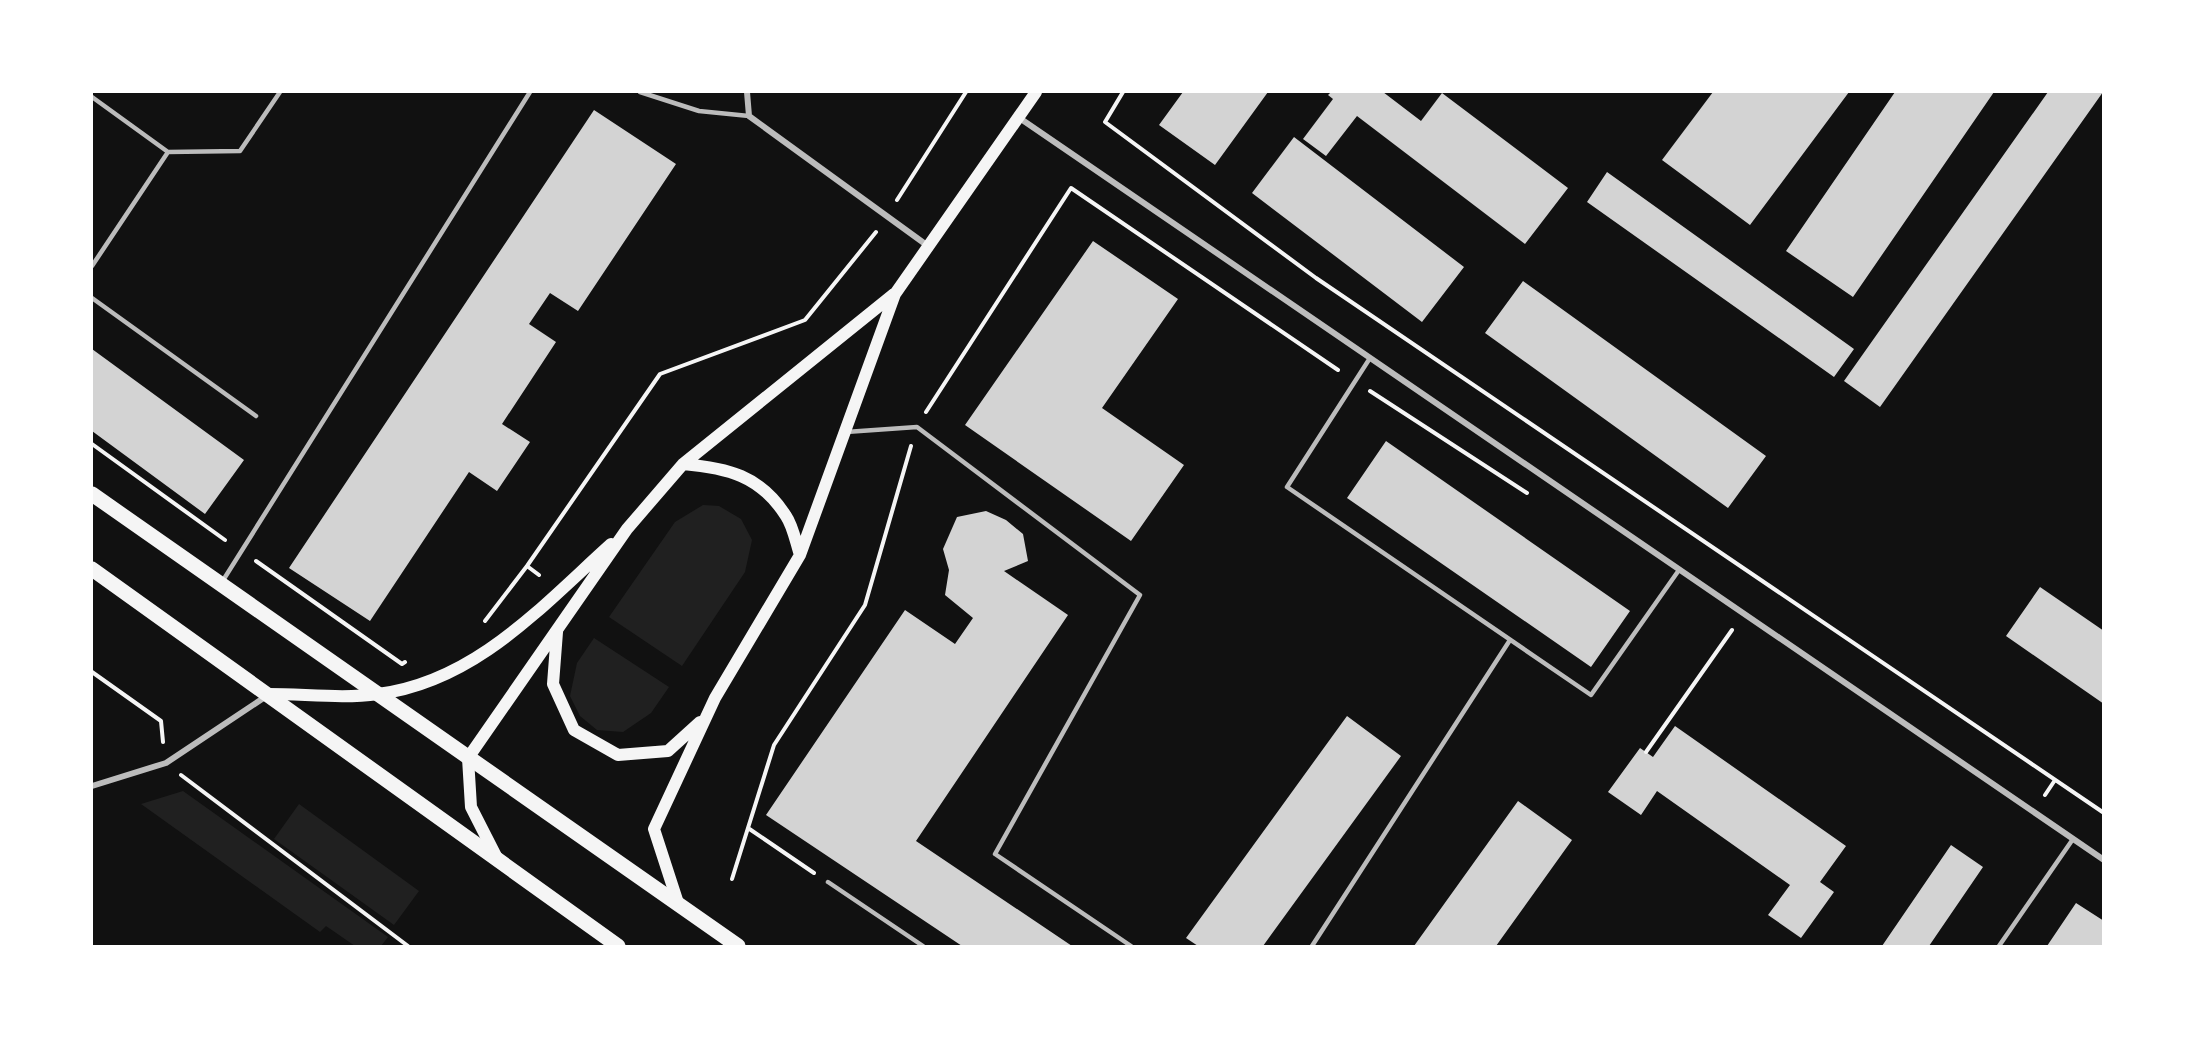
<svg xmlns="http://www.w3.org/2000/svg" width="2195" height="1038" font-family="Montserrat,sans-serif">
<rect width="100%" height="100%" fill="#111"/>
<!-- green -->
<path fill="#202020" d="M703,505L719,506L741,519L752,540L745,572L682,666L609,617L675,522Z
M594,638L669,687L651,713L623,732L597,730L580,716L570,696L577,663Z
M183,791L388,937L381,946H355L326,926L320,932L141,804Z
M299,804L419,891L394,925L274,839Z"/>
<!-- building -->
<path fill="#d3d3d3" d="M1183,92H1268L1215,165L1159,125Z
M1331,92H1383L1421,121L1442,93L1568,188L1525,244L1357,116L1326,156L1303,139L1333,99L1328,95Z
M1713,92H1849L1750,225L1662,160Z
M1895,92H1994L1853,297L1786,251Z
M2048,92H2103L1880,407L1844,381Z
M594,110L676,164L578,311L550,293L529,324L556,342L502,424L530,442L497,491L469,472L370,621L289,568Z
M1294,137L1464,267L1422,322L1252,193Z
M1607,172L1854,349L1834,377L1587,202Z
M1093,241L1178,299L1102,408L1184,465L1131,541L965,425Z
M1523,281L1766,456L1728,508L1485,333Z
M92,349L244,460L205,514L92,431Z
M1386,441L1630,611L1591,667L1347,498Z
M986,511L1006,520L1023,534L1028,561L1004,571L1068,615L916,841L1072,946H962L766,815L905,610L955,644L973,618L945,595L949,570L943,549L957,517Z
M2040,587L2104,631V704L2006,636Z
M1347,716L1401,756L1263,946H1198L1186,938Z
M1675,726L1846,846L1820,882L1834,892L1801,938L1768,915L1790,885L1657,791L1641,815L1608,792L1640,748L1653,757Z
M1518,801L1572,840L1496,946H1414Z
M1951,845L1983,867L1929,946H1882Z
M2076,903L2104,921V946H2047Z"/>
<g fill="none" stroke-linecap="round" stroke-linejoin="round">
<!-- path -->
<path stroke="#f5f5f5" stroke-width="4" d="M1123,92L1105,122L1316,278L2104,813
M897,200L966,92
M1370,391L1527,493
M926,412L1071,188L1338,370
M92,444L225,540
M256,561L402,664L405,662
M527,566L539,575
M485,621L527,566L660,374L805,320L876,232
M92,672L161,721L163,742
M1646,752L1732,630
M181,775L408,946
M2045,795L2055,780
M748,828L814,873
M732,879L774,745L865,605L911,446"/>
<!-- service -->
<path stroke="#bcbcbc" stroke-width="4.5" d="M640,92L699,111L749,116
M92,97L168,152L92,266
M168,152L240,151L280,92
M92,298L256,416
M1370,358L1287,487L1591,695L1679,570
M846,432L917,427L1140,595L995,854L1131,946
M222,582L530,92
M828,882L923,946
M1312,946L1510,640
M1999,946L2073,839"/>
<!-- minor -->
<path stroke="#bcbcbc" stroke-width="6" d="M747,92L749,116L928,246
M1018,117L2104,860
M92,786L166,763L268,695"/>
<!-- secondary -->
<path stroke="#f5f5f5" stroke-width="12" d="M683,464C727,468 760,475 786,516C793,526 796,543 800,555
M557,632L553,684L574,730L618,755L668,751L700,722
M269,694C305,694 343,699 378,694C475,682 542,606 611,544
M498,860L471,807L468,758L627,529L683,464L894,294
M679,906L654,829L715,698L800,555L895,294L1036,92"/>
<!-- primary -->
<path stroke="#f5f5f5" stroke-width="15" d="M92,494L738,946
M92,569L618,946"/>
</g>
<!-- border -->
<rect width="2195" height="1038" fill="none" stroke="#ffffff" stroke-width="186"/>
</svg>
